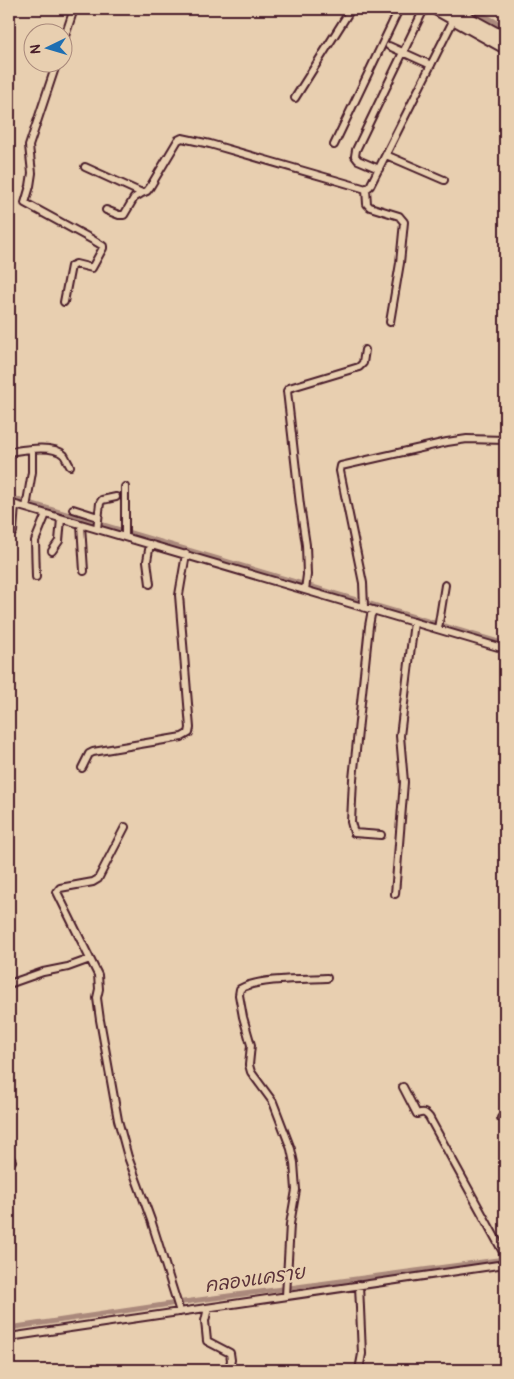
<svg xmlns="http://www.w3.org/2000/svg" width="514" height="1379" font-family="Pangolin,'Playpen Sans Thai',sans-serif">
<rect width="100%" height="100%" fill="#e8cfb0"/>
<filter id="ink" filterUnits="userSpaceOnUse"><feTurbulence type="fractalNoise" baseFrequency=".02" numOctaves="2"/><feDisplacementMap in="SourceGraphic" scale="10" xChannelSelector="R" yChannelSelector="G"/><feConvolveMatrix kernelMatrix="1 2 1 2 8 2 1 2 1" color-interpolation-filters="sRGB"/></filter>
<g filter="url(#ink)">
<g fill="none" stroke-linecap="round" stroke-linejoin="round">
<!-- canal -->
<path stroke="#aa897b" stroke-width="5" d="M472,9L505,27
M9,497L505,644
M9,1328L184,1302L505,1259"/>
<!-- minor casing -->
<g stroke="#4a1f2b" stroke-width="10">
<path id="minor" d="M62,45L74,9
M389,46L431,65
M57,62L29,146L32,173L30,186L25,203L93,240L103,246V248L92,268L76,264L71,266L64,302
M295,98L351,9
M334,145L399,9
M386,155L444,180
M85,167L142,193L147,191L150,187L178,140L182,138L210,144L366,189
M379,169L358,160L355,156L356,150L424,9
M106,210L119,215H124L134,198L142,193
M390,322L400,263L404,222L399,216L370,207L367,204L366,189L370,186L454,19
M9,452C23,450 53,444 64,455C66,458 68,463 70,466
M9,503L505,649
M26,508L32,472V449
M73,509L98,517
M81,525L84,571
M97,529L100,503L102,500L116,497
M13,532L15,505
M125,537V487
M150,544L147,561L150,584
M52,551L59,541L61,519
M36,577L35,541L46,514
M305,590L307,575L306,545L300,505L287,391L289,388L359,367L363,363L365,350
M364,607L363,583L340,471L341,466L447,442L467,439L505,440
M374,610L371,615L369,626L353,779L351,822L354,833L381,835
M438,629L445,585
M82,768L89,754L93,752L182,737L189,733L190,728L179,595L186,554
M125,827L98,879L93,882L60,888L57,892L98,975L99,989L97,998L100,1020L118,1120L128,1157L151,1220L180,1312
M395,894L404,782L400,736L414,622
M9,984L43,972L68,967L90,959
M501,1118H505
M9,1156L12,1161
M359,1285L362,1354L359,1370
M286,1296L290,1224L296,1190L294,1163L291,1149L273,1102L251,1072L249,1065L251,1045L243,1017L239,995L240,989C257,978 305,979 327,978
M208,1308L205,1321L207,1341L230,1353L231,1360L229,1370
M9,1337L505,1264L503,1252L429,1117C425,1112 423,1112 417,1114L403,1087"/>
</g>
<!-- primary casing -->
<g stroke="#4a1f2b" stroke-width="14">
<path id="primary" d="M435,9L505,48
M452,9L505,38"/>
</g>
<!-- minor -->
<use href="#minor" stroke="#e8cfb0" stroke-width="6"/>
<!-- primary -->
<use href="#primary" stroke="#e8cfb0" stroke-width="10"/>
</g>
</g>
<g text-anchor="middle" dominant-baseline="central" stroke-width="5" stroke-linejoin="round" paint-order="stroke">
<!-- water labels -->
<g font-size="19" font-style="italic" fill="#5d343b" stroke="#e8cfb0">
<text transform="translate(255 1279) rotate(-8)">คลองเเคราย</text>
</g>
</g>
<!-- margin -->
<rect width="514" height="1379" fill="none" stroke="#e8cfb0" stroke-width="30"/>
<rect x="15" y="15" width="484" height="1349" fill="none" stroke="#4a1f2b" stroke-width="2" filter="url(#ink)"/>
<!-- north arrow -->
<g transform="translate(48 48) rotate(265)"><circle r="24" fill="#e8cfb0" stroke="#a9897b"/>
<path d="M0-4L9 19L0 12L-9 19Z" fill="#1f6fb2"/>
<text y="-8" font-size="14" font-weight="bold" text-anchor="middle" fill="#4a1f2b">N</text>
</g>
</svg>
